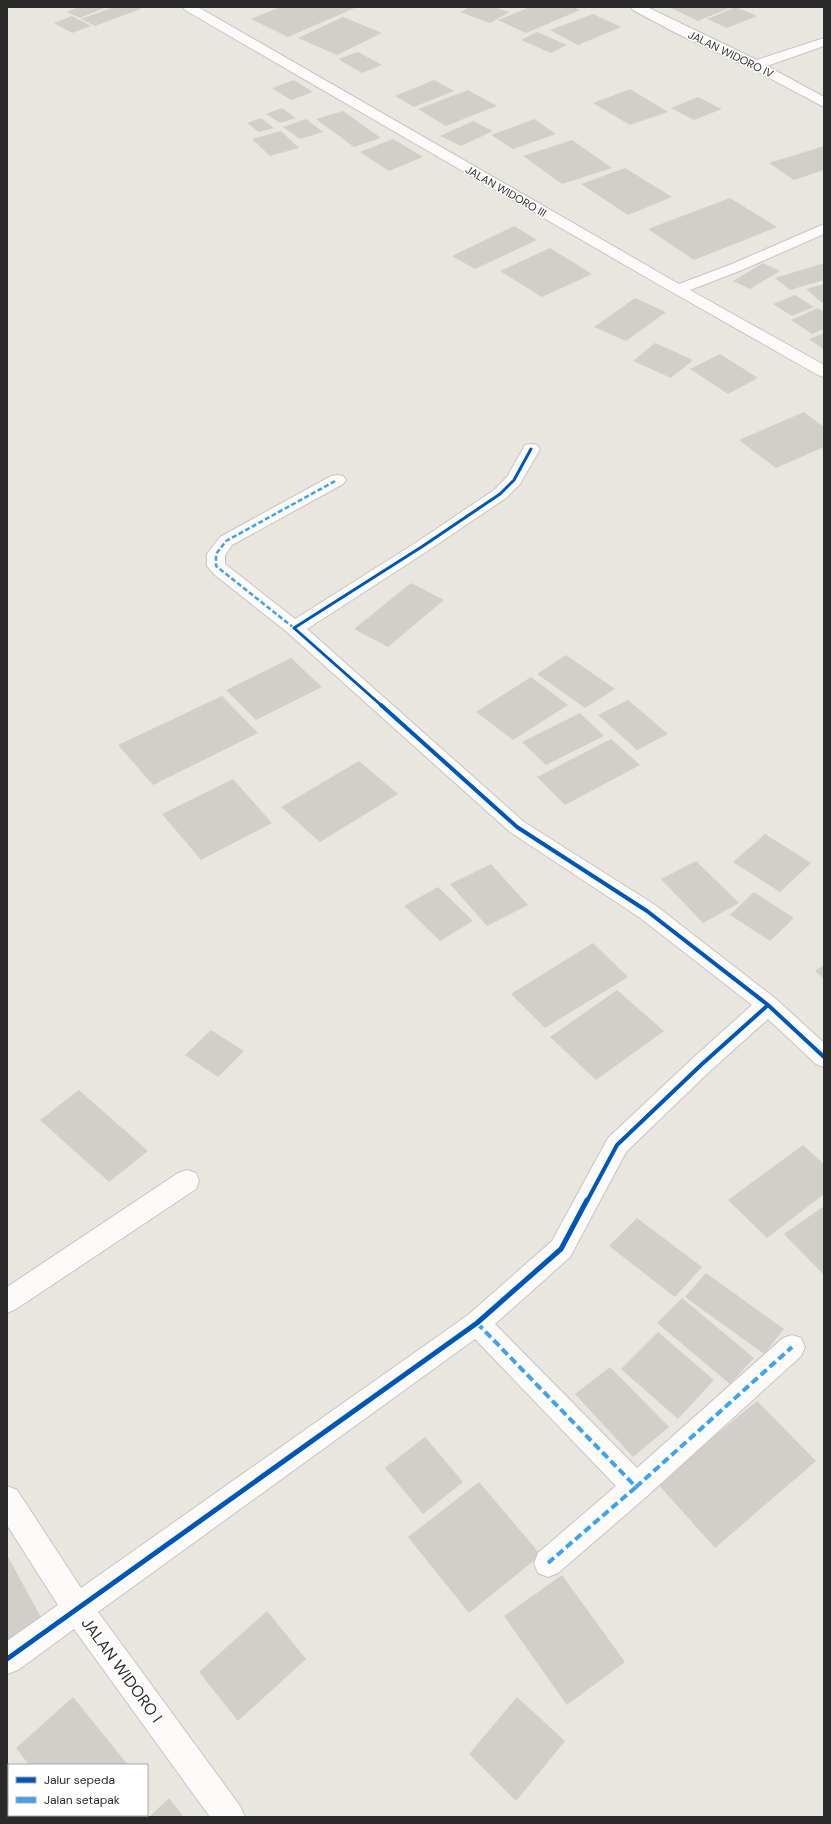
<svg xmlns="http://www.w3.org/2000/svg" width="831" height="1824" font-family="'DM Sans',sans-serif">
<rect width="100%" height="100%" fill="#e9e6df"/>
<!-- building -->
<path fill="#d2cfca" d="M79,7H102L104,8L80,18L67,12Z
M114,7H137L141,9L95,26L81,19Z
M280,7H357L288,37L251,19Z
M470,7H494L510,12L490,23L460,12Z
M530,7H574L580,10L526,33L498,20Z
M669,7H732L698,21Z
M736,7L757,16L727,28L707,19Z
M593,14L621,27L578,45L550,30Z
M72,16L91,26L72,33L54,23Z
M343,17L382,33L337,55L298,38Z
M537,32L567,45L551,53L521,40Z
M358,52L382,65L362,73L338,59Z
M294,80L313,92L291,100L272,88Z
M434,80L454,91L414,107L395,96Z
M630,89L668,112L630,125L593,103Z
M468,90L497,106L446,126L418,109Z
M698,97L722,109L694,120L671,108Z
M282,108L296,118L280,123L266,114Z
M343,111L381,138L354,147L316,119Z
M261,118L274,128L259,132L247,123Z
M306,119L323,132L300,139L283,127Z
M534,119L556,134L513,149L491,135Z
M473,121L493,131L461,146L440,136Z
M281,131L299,148L270,156L252,139Z
M393,139L423,157L389,171L360,152Z
M572,140L612,168L562,184L523,156Z
M824,146V170L794,180L769,163Z
M625,168L672,197L628,215L581,184Z
M730,198L777,227L694,260L648,229Z
M514,226L537,240L475,269L452,256Z
M550,248L592,274L542,297L500,271Z
M763,263L780,271L750,289L733,281Z
M824,263V280L790,290L775,278Z
M824,284V302L822,303L806,289Z
M795,295L814,307L792,316L773,304Z
M635,298L666,312L626,341L594,327Z
M818,308L824,312V329L812,334L791,320Z
M824,333V350L809,339Z
M655,343L693,360L671,378L633,361Z
M720,354L758,378L728,394L690,369Z
M804,412L824,427V447L776,468L739,440Z
M411,583L444,600L388,647L354,629Z
M566,655L615,689L585,708L537,674Z
M291,658L322,687L256,720L226,690Z
M531,677L568,705L513,740L476,712Z
M222,696L258,733L153,785L118,745Z
M628,700L668,734L637,750L598,715Z
M580,713L604,736L546,765L522,742Z
M611,739L640,765L565,805L537,777Z
M359,761L398,794L320,842L281,807Z
M233,779L272,823L201,860L162,814Z
M765,834L811,863L780,892L733,862Z
M696,861L739,903L703,923L661,879Z
M491,864L528,905L487,926L450,884Z
M438,887L473,921L440,941L404,906Z
M754,892L794,918L770,941L730,915Z
M593,943L628,977L545,1028L511,994Z
M824,965V979L815,971Z
M617,990L664,1031L596,1080L550,1037Z
M211,1030L244,1051L218,1077L185,1055Z
M79,1090L148,1151L109,1182L40,1120Z
M803,1145L824,1164V1194L767,1238L728,1200Z
M824,1206V1275L784,1234Z
M637,1218L702,1267L675,1297L609,1246Z
M706,1273L784,1329L764,1354L685,1297Z
M682,1298L754,1358L730,1384L657,1323Z
M658,1332L714,1380L678,1419L621,1369Z
M610,1367L669,1427L633,1457L575,1394Z
M757,1401L816,1461L715,1548L657,1483Z
M425,1437L463,1482L423,1514L385,1468Z
M479,1482L541,1555L469,1613L408,1537Z
M7,1555L43,1621L7,1644Z
M562,1575L625,1662L567,1705L504,1616Z
M267,1611L306,1659L238,1721L199,1672Z
M73,1697L128,1765H29L16,1748Z
M517,1697L565,1741L516,1801L469,1754Z
M169,1798L184,1817H149Z
M68,1815H110L108,1817H69Z"/>
<g fill="none" stroke-linecap="round" stroke-linejoin="round">
<!-- minor casing -->
<g stroke="#c6c5c5" stroke-width="2">
<path id="minor" d="M183,7H198L679,284L732,264L824,224V234L742,270L690,290L824,365V377L818,375L656,283L185,10Z
M631,7H647L757,60L824,38V46L767,66L824,97V107L751,68L676,33L633,10Z
M531,444L537,445L540,449L520,484L506,498L429,550L307,629L524,822L655,905L776,999L824,1043V1067L816,1064L768,1019L709,1072L626,1152L570,1257L495,1324L637,1468L783,1338L792,1335L801,1338L805,1347L801,1356L646,1497L558,1573L548,1577L538,1573L534,1563L538,1553L616,1486L475,1339L98,1612L240,1806L245,1817H210L74,1629L18,1670L7,1674V1641L58,1605L7,1525V1486L17,1490L81,1588L468,1315L552,1241L608,1138L693,1058L752,1005L639,917L510,832L287,632L215,575L207,566V554L220,537L331,476L337,475L343,476L346,480L343,484L232,545L225,555V564L295,619L417,542L494,490L507,477L525,445Z
M187,1170L196,1173L199,1181L196,1189L16,1309L7,1313V1287L178,1173Z"/>
</g>
<!-- minor -->
<use href="#minor" fill="#fcfbfa" fill-rule="evenodd"/>
<!-- quiet-far1 -->
<path stroke="#3ea3eb" stroke-width="2.5" stroke-dasharray="5 2.5" stroke-linecap="butt" d="M294,628L216,566V554L226,541L337,480"/>
<!-- quiet -->
<path stroke="#3ea3eb" stroke-width="4" stroke-dasharray="8 4" stroke-linecap="butt" d="M477,1323L636,1487L792,1347
M548,1563L636,1487"/>
<!-- cycleway-far2 casing -->
<g stroke="#fff" stroke-width="5">
<path id="cycleway-far2" d="M382,706L294,628L423,546L500,494L514,480L531,449"/>
</g>
<!-- cycleway-far1 casing -->
<g stroke="#fff" stroke-width="6">
<path id="cycleway-far1" d="M381,705L517,827L647,911L768,1005L824,1057
M587,1201L617,1145L701,1065L768,1005"/>
</g>
<!-- cycleway casing -->
<g stroke="#fff" stroke-width="8">
<path id="cycleway" d="M7,1659L477,1323L561,1249L587,1200"/>
</g>
<!-- cycleway-far2 -->
<use href="#cycleway-far2" stroke="#0057b8" stroke-width="3"/>
<!-- cycleway-far1 -->
<use href="#cycleway-far1" stroke="#0057b8" stroke-width="4"/>
<!-- cycleway -->
<use href="#cycleway" stroke="#0057b8" stroke-width="5"/>
</g>
<g text-anchor="middle" dominant-baseline="central" stroke-width="3" stroke-linejoin="round" paint-order="stroke">
<!-- far-street labels -->
<g font-size="11" fill="#2a2a2a" stroke="#fff">
<text transform="translate(731 54) rotate(26)">JALAN WIDORO IV</text>
<text transform="translate(506 191) rotate(30)">JALAN WIDORO III</text>
</g>
<!-- near-street labels -->
<g font-size="16" fill="#2a2a2a" stroke="#fff">
<text transform="translate(122 1670) rotate(54)">JALAN WIDORO I</text>
</g>
</g>
<!-- border -->
<rect width="831" height="1824" fill="none" stroke="#2a2a2a" stroke-width="16"/>
<!-- legend -->
<rect x="8" y="1764" width="140" height="52" fill="#ffffff" stroke="#aaaaaa"/>
<rect x="16" y="1777" width="20" height="6" fill="#0057b8" stroke="#aaaaaa"/>
<text x="44" y="1784" font-size="12" fill="#2a2a2a">Jalur sepeda</text>
<rect x="16" y="1797" width="20" height="6" fill="#3ea3eb" stroke="#aaaaaa"/>
<text x="44" y="1804" font-size="12" fill="#2a2a2a">Jalan setapak</text>
</svg>
